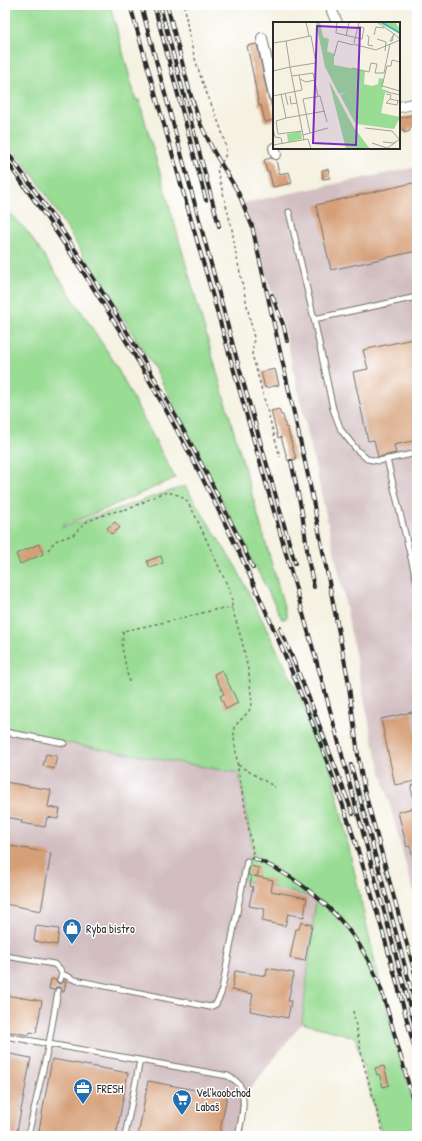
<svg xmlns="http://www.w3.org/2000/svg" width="422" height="1141" font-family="'Patrick Hand',sans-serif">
<rect width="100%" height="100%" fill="#fff"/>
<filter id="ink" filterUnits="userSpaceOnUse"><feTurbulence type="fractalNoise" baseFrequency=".025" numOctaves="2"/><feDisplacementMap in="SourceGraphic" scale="8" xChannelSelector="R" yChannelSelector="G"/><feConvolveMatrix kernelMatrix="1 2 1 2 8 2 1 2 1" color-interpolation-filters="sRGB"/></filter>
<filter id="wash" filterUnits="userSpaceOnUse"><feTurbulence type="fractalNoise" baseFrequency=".012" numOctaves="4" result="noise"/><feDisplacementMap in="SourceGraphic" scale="16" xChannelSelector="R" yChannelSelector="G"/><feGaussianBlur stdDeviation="0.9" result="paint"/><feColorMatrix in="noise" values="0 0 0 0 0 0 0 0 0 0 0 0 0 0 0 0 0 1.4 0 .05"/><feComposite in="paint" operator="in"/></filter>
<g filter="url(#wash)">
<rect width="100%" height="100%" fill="#f5f2e2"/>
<!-- industrial -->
<path fill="#d2bec1" d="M417,167V906L372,738L349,624L344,595L284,327L258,253L252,226L243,203Z
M5,732L239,773L253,852L247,861L316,900L302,1023L243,1098L238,1136H5Z"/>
<!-- green -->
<path fill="#99dc94" stroke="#628460" d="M5,5H110L136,100H139L287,617L285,619H282L158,374L36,179L5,140Z
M5,208L27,231L68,291L113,360L175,478L103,510L62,526L61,528L185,486L236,567L327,751L382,993L417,1117V1136H382L355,1037L302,1023L316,900L309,896L243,880L247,861L253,852L239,773L5,732Z"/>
<g id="blocks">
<!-- building -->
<path fill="#d59f77" d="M257,44L268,97L270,101L274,115V120L265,122L261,105L259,106L253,74L247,46Z
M417,114V127L409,128L410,131L404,133L403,129L399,130V118Z
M271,158L276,160L279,174L289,172L292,183L273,187L269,171L267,172L264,160Z
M328,169L330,178L323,179L322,170Z
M417,182V251L331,270L316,205Z
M417,338V440L394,445L396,453L378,457L374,440L368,441L353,372L368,369L363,350Z
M275,369L279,385L265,388L261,372Z
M279,409L281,415H283L286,428L287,427L296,459L288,461L281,437L278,438L271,411Z
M115,522L120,528L111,534L107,528Z
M39,544L43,554L20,564L16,554Z
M161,556L163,563L150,568L147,561Z
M222,670L238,703L226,709L220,696L224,694L214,674Z
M412,712L417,737V781L395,785L381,719Z
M46,754L57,756L54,769L43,766Z
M5,782L51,790L48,807L60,809L58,819L47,817L45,827L21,823L22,820L5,817Z
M413,808L417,826V865H415L410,846L407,847L398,812Z
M5,845L51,853L41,911L5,904Z
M250,866L259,868L257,877L254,876L273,880L271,891L307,898L304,917L288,914L285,926L262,921L265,909L249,906L253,887L250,886L252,876L248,875Z
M301,922L312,925L305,961L290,958L296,929H299Z
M36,926L59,929L57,945L34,941Z
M267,968L294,973L288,1001H291L288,1018L250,1011L253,994L232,990L235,971L266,976Z
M51,979L56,980L57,982L59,984L62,983L64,981L66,982L64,992H62V989L59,987H56L54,990L49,989Z
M5,995L42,1001L36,1033L30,1032L29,1035L5,1031Z
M5,1053L31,1058L16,1136H5Z
M52,1059L128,1073L116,1136H38Z
M384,1066L389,1085L383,1087L379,1074L377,1075L375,1068Z
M148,1081L227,1096L219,1136H138Z"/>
</g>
</g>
<g filter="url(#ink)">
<use href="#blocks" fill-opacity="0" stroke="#72716b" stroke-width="1"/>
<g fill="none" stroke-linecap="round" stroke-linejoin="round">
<!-- lane casing -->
<g stroke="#72716b" stroke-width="7">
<path id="lane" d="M289,212L314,319L333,409L341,430L356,449L367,459L379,461L417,453
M314,319L417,297
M387,459L417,583
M5,732L64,743
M417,787L414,788L417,800
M5,956L54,964L60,969L62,974L60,980
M62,974L75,980L210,1007L216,1004L221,994L247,861
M5,1036L228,1076C230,1078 234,1079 236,1081C249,1091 241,1123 238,1136
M28,1136L49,1043L58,991
M125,1136L140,1060"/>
</g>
<!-- street casing -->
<g stroke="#72716b" stroke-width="12">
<path id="street" d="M332,11L337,23
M262,38L274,96
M399,107L417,103
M274,148L276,154"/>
</g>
<!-- path -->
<path stroke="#72716b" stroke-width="1.5" stroke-dasharray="3 3" stroke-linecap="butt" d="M185,5C187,34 195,61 205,89C210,102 228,141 226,153C225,158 220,165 217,169L232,229L236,254L254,338L252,354L280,457
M48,550L55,541L73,535L86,522L109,513L131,508L162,493H171L178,495L186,500L194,513L229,589L232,601V608L242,641L249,674L252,704L249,711L234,727V737L238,769L253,852L250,856
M129,682L122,647L123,631L170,621L218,609L232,608
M238,765L275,787
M353,1011L363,1062L384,1136"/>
<!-- lane -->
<use href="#lane" stroke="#fff" stroke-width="5"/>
<!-- street -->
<use href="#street" stroke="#fff" stroke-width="10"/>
<!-- rail casing -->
<g stroke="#2b2b2b" stroke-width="4">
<path id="rail" d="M130,5L323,684L417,1034
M141,5L237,360L295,563
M154,5L206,200
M160,5L219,226
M167,5L191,96L200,123L214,152L238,192L252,226L309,480L348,679L358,755L364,789L417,981
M5,149C101,280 184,420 253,568
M5,159C143,347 252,556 332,775C366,867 392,963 417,1058
M272,295L284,327L287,341
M291,461L302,512L309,564L314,587
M280,628L309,698L353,814
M351,765L417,1011
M253,858C305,879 351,921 374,972C383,990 387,1010 393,1029C401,1058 409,1086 417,1114"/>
</g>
<!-- rail -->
<use href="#rail" stroke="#fff" stroke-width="2.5" stroke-dasharray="8" stroke-linecap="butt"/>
</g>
</g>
<!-- icons -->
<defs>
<g id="shop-pin" transform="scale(1)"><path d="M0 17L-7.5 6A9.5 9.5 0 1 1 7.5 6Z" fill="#1f6fb2" stroke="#fff"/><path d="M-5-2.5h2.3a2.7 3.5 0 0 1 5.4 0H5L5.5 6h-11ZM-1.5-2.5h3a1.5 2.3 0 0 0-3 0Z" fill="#fff"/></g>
<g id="office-pin" transform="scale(1)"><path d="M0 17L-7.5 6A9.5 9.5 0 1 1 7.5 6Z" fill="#1f6fb2" stroke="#fff"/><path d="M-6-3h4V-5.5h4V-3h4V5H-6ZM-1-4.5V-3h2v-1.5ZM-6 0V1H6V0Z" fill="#fff"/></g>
<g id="supermarket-pin" transform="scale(1)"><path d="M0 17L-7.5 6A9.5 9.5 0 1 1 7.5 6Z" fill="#1f6fb2" stroke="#fff"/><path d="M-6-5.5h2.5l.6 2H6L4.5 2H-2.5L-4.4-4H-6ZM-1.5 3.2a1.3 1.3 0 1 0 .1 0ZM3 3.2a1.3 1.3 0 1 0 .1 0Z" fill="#fff"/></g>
</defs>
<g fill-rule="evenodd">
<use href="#shop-pin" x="72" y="928"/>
<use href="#office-pin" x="83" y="1088"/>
<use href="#supermarket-pin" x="182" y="1099"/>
</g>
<g text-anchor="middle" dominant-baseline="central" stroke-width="3" stroke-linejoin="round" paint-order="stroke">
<!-- poi labels -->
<g font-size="12" fill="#2b2b2b" stroke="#fff" text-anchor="start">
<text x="86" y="928">Ryba bistro</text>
<text x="97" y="1088">FRESH</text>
<text x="196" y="1092">Veľkoobchod<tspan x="196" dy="14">Labaš</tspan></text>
</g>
</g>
<!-- overview -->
<g transform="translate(273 22)">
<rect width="127" height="127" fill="#f5f2e2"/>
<path d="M43,0H47L50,15L56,17L54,29L61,32V43L92,49L91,62L99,64L105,62L106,56L111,57L109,67L116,69L112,71L108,91L127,95L121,107L84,102L81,99L67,73L73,70L66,72L52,45ZM105,0H122L127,7V12ZM56,59L80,104L97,127H73ZM28,109L29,117L15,120L14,112Z" fill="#99dc94"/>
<path fill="none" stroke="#46b6bc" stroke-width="2" d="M108,0L127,11"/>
<path fill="none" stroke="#a4a299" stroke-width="1" d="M33,0L36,14M64,0L63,11L89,17L91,6L85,4M104,0L124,14L127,18M121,12L117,19H119L121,11M94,13L96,15L95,23L100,24M101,13L103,5L111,6M73,14L76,0M104,17L113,20L112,29M0,21L13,19L37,14H38L43,41L17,45L13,19M81,21L86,0M80,22L103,28L127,18M61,34L65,19L80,23M127,40L119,38L118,44H114L109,64L127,69M79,46L96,50M0,49L17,45L31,118M96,50L98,41L104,42L102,51H111L117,22M19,54L40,51L45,74M27,57L33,60L42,58M114,70L127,73M12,71L15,83M8,72L13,96L52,89M113,72L118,73L117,77L127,79M0,74L29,68L26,53M17,74L18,82L24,81M117,77L113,81L124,83L125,79M13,96L3,99L5,112L29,109M0,106L2,115L8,116L9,121M92,106L119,109L126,117M37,111L30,77L47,74L54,100M30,113L55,106M110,120L121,121L127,117M99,121L114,126M0,123L35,117L38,127M113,127L123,120"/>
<path fill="#7b2cbf" fill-opacity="0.15" stroke="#7b2cbf" stroke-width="2" d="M44,4L87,6L83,123L40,121Z"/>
<rect width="127" height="127" fill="none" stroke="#2b2b2b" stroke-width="2"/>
</g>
<!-- margin -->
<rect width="422" height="1141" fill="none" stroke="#fff" stroke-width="20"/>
</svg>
